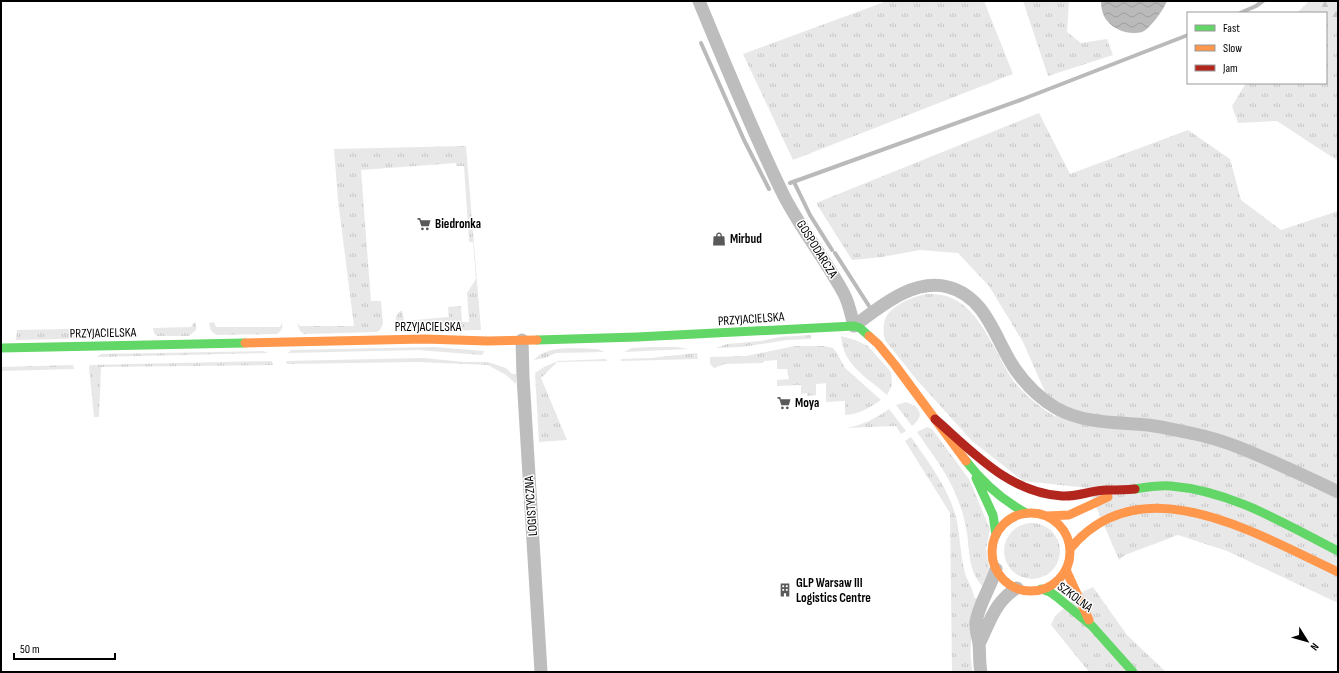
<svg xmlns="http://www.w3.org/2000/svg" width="1339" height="673" font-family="'Sofia Sans Condensed',sans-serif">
<defs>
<pattern id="grass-tufts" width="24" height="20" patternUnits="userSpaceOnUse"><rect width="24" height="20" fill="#e8e8e8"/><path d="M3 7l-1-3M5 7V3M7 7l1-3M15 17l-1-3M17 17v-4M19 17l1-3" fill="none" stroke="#c5c5c5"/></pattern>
<pattern id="forest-firs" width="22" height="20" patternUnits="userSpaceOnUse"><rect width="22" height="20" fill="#e8e8e8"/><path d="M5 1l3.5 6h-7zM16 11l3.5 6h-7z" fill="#c5c5c5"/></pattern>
<pattern id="water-waves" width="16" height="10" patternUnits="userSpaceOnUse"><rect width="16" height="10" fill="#bababa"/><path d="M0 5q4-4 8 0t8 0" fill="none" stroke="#9e9e9e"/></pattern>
</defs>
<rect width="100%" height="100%" fill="#fff"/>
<!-- grass -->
<path fill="url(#grass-tufts)" d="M887,1H984L1013,74L793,160L743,54Z
M1023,1H1069L1067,32L1081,43L1107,39L1113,55L1048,76Z
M1309,1L1325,13H1297Z
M1326,14L1338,24V161L1277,121L1238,123L1232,106L1246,83H1326Z
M1039,113L1070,174L1188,130L1230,159L1241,200L1281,230L1338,211V603L1227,551L1178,535L1125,555L1119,560L1088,488L1023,481L972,441L916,379L885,340C882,327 883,316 894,308C903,301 917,295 928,294C978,291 992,352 1016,384C1027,397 1041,408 1056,417L1023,342L989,286L958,253L920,250L882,257L852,260L816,203Z
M466,146L481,330L403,332C395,329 395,323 396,316L400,311H402L404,321L449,317L448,307L461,306L462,322H469L467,293L476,279L473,242H469L464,166H456V163L361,170L371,301H381L383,324L380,330L377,332L304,334L300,331L297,323L300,326H354L338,200L334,149Z
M196,322V330L189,336H157L154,333L153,328L191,327L193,323Z
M214,322L216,327H280L282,323C283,328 281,331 277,334L217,335C211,332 210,329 209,323Z
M113,328L112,334L107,338L16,340L17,330Z
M811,335V339L787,340L742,347L716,348L727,344L761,341L780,337Z
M841,336L855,340L868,346L891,372L892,385L887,395C875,384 858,374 849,360C844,353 842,344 841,336Z
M795,346H824L833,348L837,353L845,368L881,400C869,408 860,414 845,415V401L826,402V383L816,384V395L807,396V393L801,394V385L777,386V380L789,379L787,369H777V360L764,361L763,363L725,364L714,368L710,364V357L746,356Z
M434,347L484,351V352L482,355L418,350L288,353L291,350Z
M650,347H677L688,349L624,352L632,348Z
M598,349L604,352L556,353L545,358L534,360C547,344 579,349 598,349Z
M263,351L268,353L97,357L101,354Z
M697,353L698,359L621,361V359L651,358Z
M423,358L465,362H488L506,368L512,374H516V384L506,375L488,365L417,362L287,364L286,361Z
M606,359L607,361L557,362L541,378L567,440L539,442L535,373L544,367L558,361Z
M272,361L273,365L101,367L99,417H94L89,367L90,365Z
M73,365L74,369L1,371V367Z
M906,402C921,407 925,416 912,426L896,405Z
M889,409L906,431L901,434L896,426L846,428C863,425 875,419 889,409Z
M927,427L932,429L969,479L990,529L986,549L989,569L985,589C968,572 970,555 967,533C965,521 962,510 958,500C949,475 932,454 917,432Z
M911,437C928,462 948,487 956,517C960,534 960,552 964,569C966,580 972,585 974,597L980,601C973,624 967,648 973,672H952L950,513L905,441Z
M1004 551a28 28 0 1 1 56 0a28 28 0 1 1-56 0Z
M1093,587L1127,635L1166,672H1089L1051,625L1055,616L1084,591Z"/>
<!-- forest -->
<path fill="url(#forest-firs)" d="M1309,1H1338V24Z"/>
<!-- water -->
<path fill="url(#water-waves)" d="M1101,1H1167C1164,9 1150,29 1142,32C1129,36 1110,29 1104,16C1102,12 1101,6 1101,1Z"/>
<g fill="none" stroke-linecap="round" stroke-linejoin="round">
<!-- stream -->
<path stroke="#bababa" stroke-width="4" d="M1240,13L1256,6L1263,1
M701,43L744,140L769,189
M794,182L810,215L832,250
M790,183L1023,99L1188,35
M835,253L869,306"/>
<!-- street -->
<path stroke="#bdbdbd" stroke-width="13" d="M699,1C726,66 753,133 784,196C801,229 825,259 843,292C849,302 851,315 854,326C880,307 913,278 948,287C987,297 995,340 1015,369C1026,385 1039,398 1056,408C1084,424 1117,422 1148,425C1164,427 1180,431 1195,434C1224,440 1251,452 1278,464C1298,473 1318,482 1338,492
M522,340L523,377L541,672
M979,644C990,622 995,601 1017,588
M981,672C979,663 980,653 979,644C978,636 975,630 976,622C979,603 991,587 996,569"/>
<!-- fast -->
<path stroke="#63d668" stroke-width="9" d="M537,340L637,337L854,326L860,328L869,336
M1,348L245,343
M966,461C983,483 1002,500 1026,513
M976,478L993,515L996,535
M1135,489C1147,487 1159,485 1171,486C1232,491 1285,524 1338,551
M1041,589L1050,592L1057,597L1092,626L1133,672"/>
<!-- slow -->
<path stroke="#ff974d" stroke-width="9" d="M869,336L878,344L895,365L966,461
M245,343L424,339L488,341L537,340
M992 552a39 39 0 1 1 78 0a39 39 0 1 1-78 0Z
M1047,516L1069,515L1108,497
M1070,549C1141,462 1260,536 1338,572
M1066,570L1089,620"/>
<!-- jam -->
<path stroke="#b3261e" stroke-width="9" d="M935,419C973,452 1009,493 1062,496C1078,497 1092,490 1107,490C1117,490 1124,490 1135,489"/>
</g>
<!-- icons -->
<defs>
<g id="supermarket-bare" transform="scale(1.08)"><path d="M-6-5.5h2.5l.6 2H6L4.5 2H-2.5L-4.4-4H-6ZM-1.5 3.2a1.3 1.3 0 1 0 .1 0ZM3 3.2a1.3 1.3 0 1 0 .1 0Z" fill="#595959" stroke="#fff" stroke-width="2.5" paint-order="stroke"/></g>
<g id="shop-bare" transform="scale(1.08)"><path d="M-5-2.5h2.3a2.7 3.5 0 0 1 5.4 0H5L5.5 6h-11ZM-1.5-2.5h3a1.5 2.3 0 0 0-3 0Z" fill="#595959" stroke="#fff" stroke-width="2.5" paint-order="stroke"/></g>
<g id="building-bare" transform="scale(1.08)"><path d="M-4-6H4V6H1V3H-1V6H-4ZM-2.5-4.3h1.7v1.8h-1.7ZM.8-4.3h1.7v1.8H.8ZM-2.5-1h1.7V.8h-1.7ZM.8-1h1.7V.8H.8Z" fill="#595959" stroke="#fff" stroke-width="2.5" paint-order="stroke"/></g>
</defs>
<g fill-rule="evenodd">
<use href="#supermarket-bare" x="424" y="224"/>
<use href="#shop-bare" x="719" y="239"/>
<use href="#supermarket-bare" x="784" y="403"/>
<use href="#building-bare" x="785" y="590"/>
</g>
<g text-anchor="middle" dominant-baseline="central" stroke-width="3" stroke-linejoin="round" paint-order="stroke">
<!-- poi labels -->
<g font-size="13" font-weight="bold" fill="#000" stroke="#fff" text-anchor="start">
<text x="435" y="224">Biedronka</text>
<text x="730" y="239">Mirbud</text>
<text x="795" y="403">Moya</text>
<text x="796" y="583">GLP Warsaw III<tspan x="796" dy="15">Logistics Centre</tspan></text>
</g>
<!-- street labels -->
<g font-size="13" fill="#000" stroke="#fff">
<text transform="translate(817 249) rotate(58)">GOSPODARCZA</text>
<text transform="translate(751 319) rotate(-4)">PRZYJACIELSKA</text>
<text x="428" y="327">PRZYJACIELSKA</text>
<text transform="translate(103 333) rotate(-1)">PRZYJACIELSKA</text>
<text transform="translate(531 506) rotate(-94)">LOGISTYCZNA</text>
<text transform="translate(1075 597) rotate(37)">SZKOLNA</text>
</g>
</g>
<!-- border -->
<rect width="1339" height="673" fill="none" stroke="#000000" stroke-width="4"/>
<!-- legend -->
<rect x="1187" y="12" width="140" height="72" fill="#ffffff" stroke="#999999"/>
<rect x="1195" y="25" width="20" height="6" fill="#63d668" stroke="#999999"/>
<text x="1223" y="32" font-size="12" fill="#000000">Fast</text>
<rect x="1195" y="45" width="20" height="6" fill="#ff974d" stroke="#999999"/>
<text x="1223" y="52" font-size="12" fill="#000000">Slow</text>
<rect x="1195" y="65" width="20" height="6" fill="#b3261e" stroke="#999999"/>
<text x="1223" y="72" font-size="12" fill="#000000">Jam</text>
<!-- north arrow -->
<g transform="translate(1307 641) rotate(127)" stroke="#ffffff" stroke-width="3" paint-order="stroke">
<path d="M0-3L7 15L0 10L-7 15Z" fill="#000000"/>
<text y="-6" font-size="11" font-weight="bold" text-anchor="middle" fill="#000000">N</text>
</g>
<!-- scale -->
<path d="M14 653v6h101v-6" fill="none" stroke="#000000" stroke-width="2"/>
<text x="20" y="653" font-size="12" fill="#000000" stroke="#ffffff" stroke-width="3" paint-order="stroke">50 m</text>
</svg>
